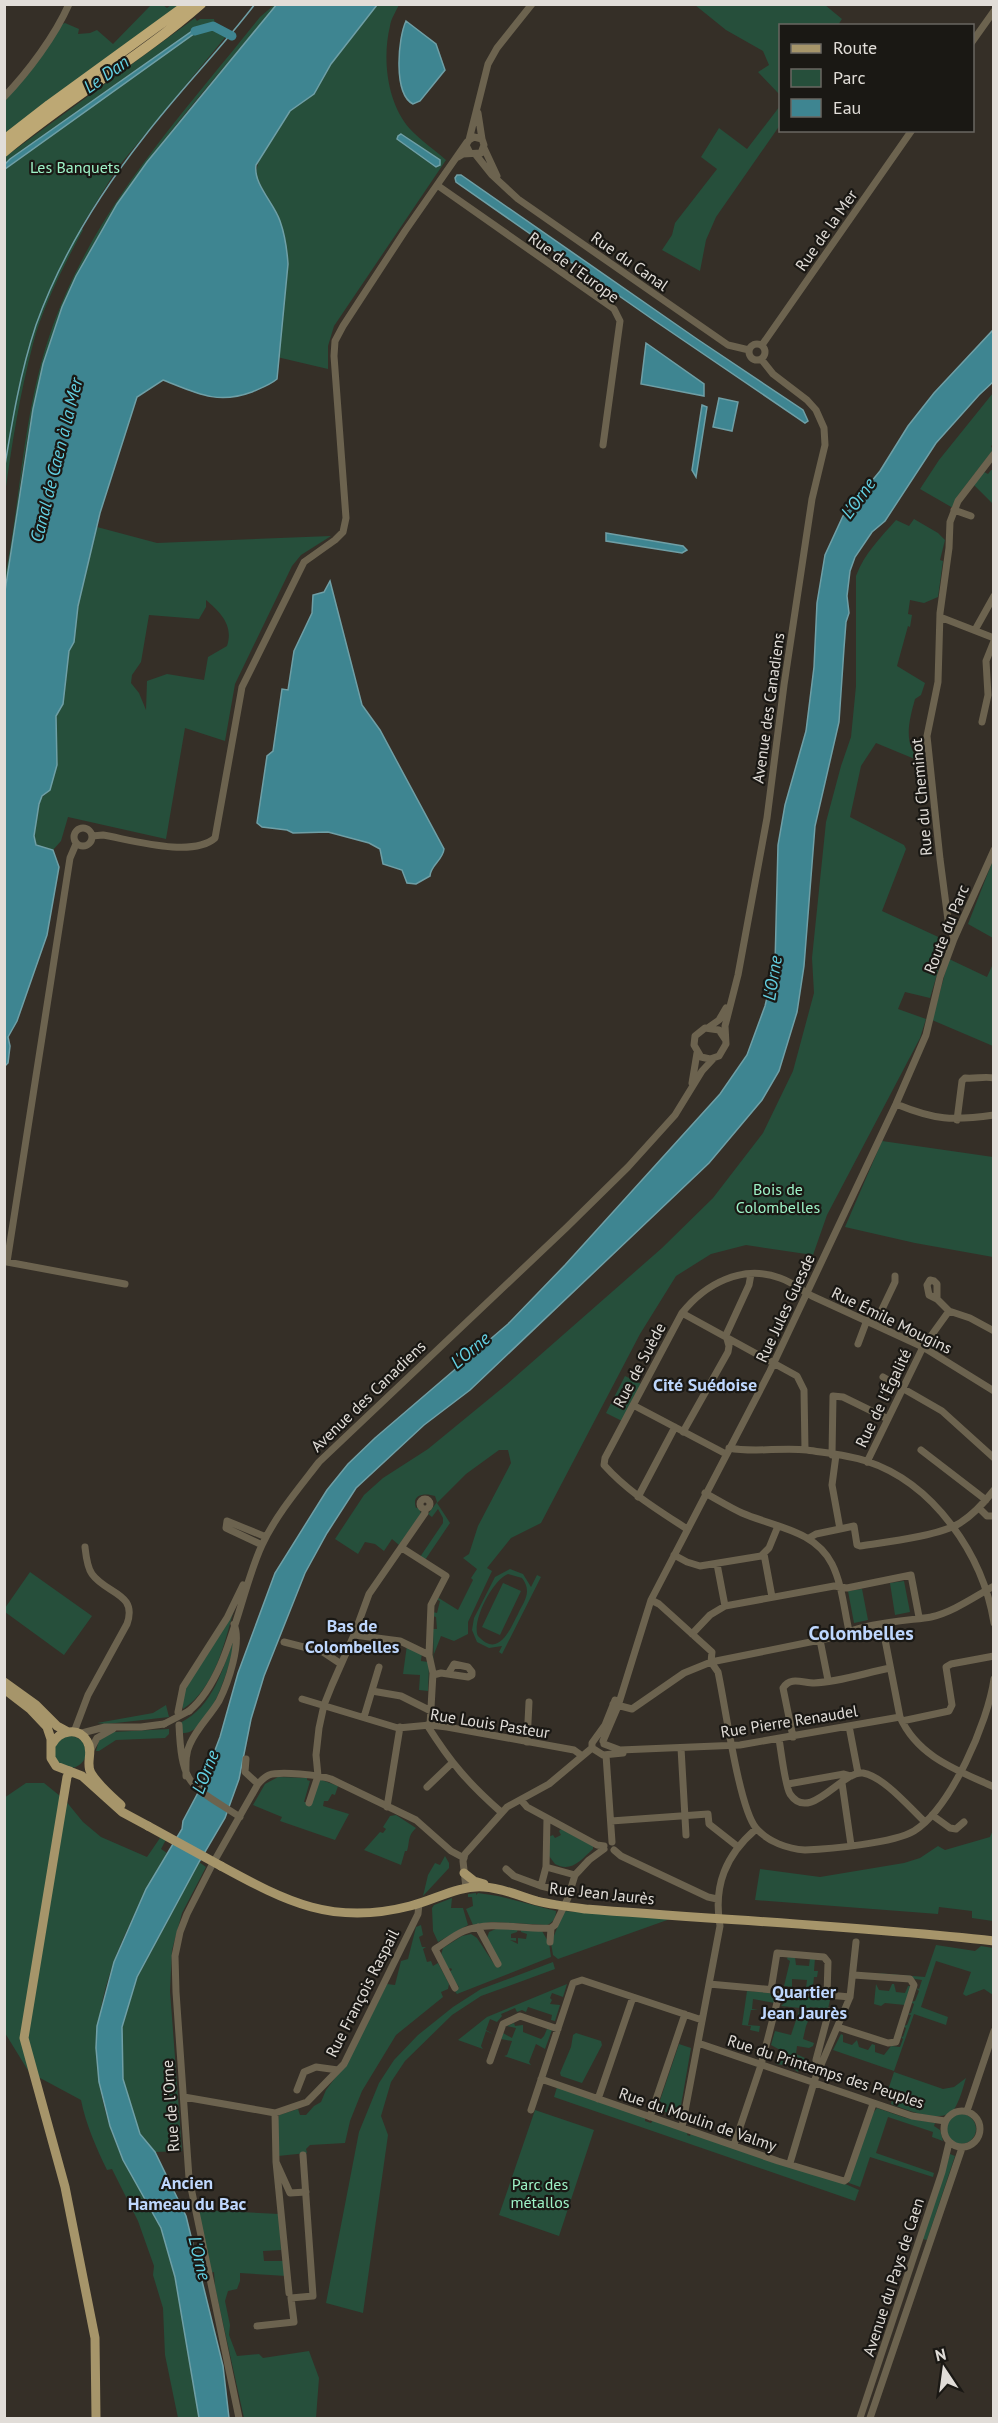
<svg xmlns="http://www.w3.org/2000/svg" width="998" height="2423" font-family="'PT Sans',sans-serif">
<rect width="100%" height="100%" fill="#352f27"/>
<!-- green -->
<path fill="#264f3b" fill-rule="evenodd" d="M151,5H163L167,8L171,5H180L5,133V101L62,24L65,23L79,29L78,34L90,33L97,30L113,44Z
M274,5H276L265,19C176,124 81,228 44,363C23,437 18,516 5,591V577C21,497 23,415 49,337C91,211 179,119 260,17Z
M377,5H399C396,11 391,19 390,26C382,59 387,103 410,129C420,140 435,150 446,160L334,326L328,346V369L277,357L288,264C285,229 270,205 255,174L261,154L290,111L314,94L331,64Z
M695,5H825L842,19L838,25L780,26V95L758,72L769,65L763,51L726,30Z
M195,18L197,21L200,19H214L215,24L210,29L215,28L227,35L118,167L81,227L83,230C65,263 42,308 33,344C20,393 12,443 5,494V157Z
M780,106V125L716,217L706,240L700,271L662,250L672,235L675,223L717,169L701,157L719,128L747,149Z
M993,393L994,443L991,446L993,450L959,494L953,508L920,489L939,460Z
M991,470H993V504L974,485L984,472L988,474Z
M914,519L938,533L945,540L940,560L943,561L938,597L924,603L910,600L908,614L912,615L910,627L908,626L897,666L925,683L921,695L915,699C909,721 902,746 922,762L876,743L861,766L850,817L904,845L906,849L882,911L947,941L930,998L905,992L898,1009L926,1019L920,1038L827,1215L813,1255L746,1245L711,1254L676,1276L640,1334L541,1523L511,1538L487,1568L492,1571L468,1622V1634L454,1641L441,1636L434,1654V1668L433,1629H437L436,1617L432,1616L433,1612L437,1613L440,1601L436,1599L437,1597L458,1610L473,1580L471,1578L477,1569L463,1558L469,1554L478,1526L511,1463L508,1450H499L466,1474L437,1503L450,1523L425,1560L420,1557L443,1523V1518L438,1509L432,1517L428,1514L437,1502L435,1496C426,1493 411,1493 416,1508L419,1507L421,1514L399,1545L392,1539L384,1551L375,1544L365,1542L358,1554L335,1539L364,1495L383,1478L428,1449L506,1385L662,1248L713,1198L763,1133L793,1071L814,993L812,958L826,822L841,766L851,737L856,686V576C864,554 881,537 896,520L909,526Z
M97,527L157,543L331,536L301,555L292,566L235,684L225,741L185,728L166,839L68,817L61,841L53,850L36,845L34,836L39,804L41,798L48,792L57,765L56,716L62,707L69,651L74,642L78,606ZM206,600C220,612 234,625 227,646L208,657L204,680L167,674L147,681L146,710L139,693L131,683L132,675L141,662L149,615L199,619L206,607Z
M993,860V938L968,924Z
M949,959L987,977L993,964V1046L932,1020Z
M882,1141L993,1157V1257L915,1243L845,1227Z
M625,1376L641,1384L622,1421L606,1413Z
M510,1569L523,1574L531,1587L537,1575L541,1577L502,1654L499,1652L502,1646L489,1648L477,1642L472,1630L474,1618L495,1577ZM508,1574L522,1578C525,1582 527,1586 527,1591C527,1599 521,1607 518,1614C510,1629 499,1659 478,1636C471,1622 493,1579 508,1574Z
M30,1572L92,1616L64,1655L5,1612V1608Z
M904,1581L910,1612L895,1615L890,1583Z
M503,1583L521,1591L500,1635L482,1627Z
M862,1589L868,1620L854,1623L848,1591Z
M235,1606C225,1640 216,1688 183,1709L182,1705L185,1687Z
M235,1637C233,1659 210,1735 183,1733L180,1723C214,1706 222,1669 235,1637Z
M407,1645L422,1652L421,1661L428,1662L429,1665L428,1691L419,1690L420,1675L403,1674Z
M166,1705L169,1717L107,1724L97,1723L153,1713Z
M169,1729V1734L165,1738L116,1740L99,1751H96L99,1740L113,1732Z
M54 1752a16 16 0 1 1 32 0a16 16 0 1 1-32 0Z
M278,1777L307,1778V1780L310,1781L304,1802H307L319,1779L338,1786L335,1795L332,1794L328,1801H324L323,1806L349,1814L335,1840L280,1821L282,1817L253,1805L265,1784Z
M26,1783H44L65,1800L83,1822L101,1837L147,1857L160,1838L169,1834L161,1849L167,1853C112,1952 71,2033 117,2146C128,2175 148,2199 160,2226C173,2255 177,2289 183,2319C189,2352 195,2385 199,2418H178L165,2355L163,2308L153,2275L154,2266L138,2221L112,2169L107,2170C96,2147 86,2125 81,2100L29,2072L5,2033L4,1798Z
M396,1815L416,1828C407,1836 410,1842 407,1851H405L401,1865L364,1850L380,1832L383,1833L386,1829L383,1827L390,1816Z
M561,1829L593,1846V1849C581,1860 571,1873 555,1864L549,1856L548,1837L553,1835L555,1838L561,1835L559,1831Z
M993,1830V1921L972,1918V1911L939,1907L938,1914L755,1900L760,1869L820,1877L904,1863L920,1858L938,1846L945,1850L990,1837Z
M445,1856L449,1863V1868L423,1896L428,1875L435,1863L440,1865Z
M199,1862L206,1867L182,1913L172,1950L170,1991L182,2151L155,2152L140,2134L123,2079L122,2028L137,1978Z
M476,1893V1895L478,1893L498,1896L556,1911C556,1917 553,1923 547,1925L492,1922L473,1925L466,1909L473,1906L472,1897H468V1894Z
M452,1898L451,1908H463L468,1925L438,1942L433,1931L432,1908L434,1905Z
M564,1911L670,1919L558,1959L553,1955L551,1943Z
M421,1925L423,1935L419,1937L422,1947H426L423,1949L427,1962L431,1961L433,1966L438,1963L449,1984L448,1989L441,1992L443,1997L396,2035L362,2091L350,2121L345,2143L310,2145L306,2149L307,2153L278,2156L276,2132L279,2115L298,2109L300,2115H306L314,2106L321,2102L326,2090L350,2058L387,1984L395,1985L401,1961L408,1959L416,1927Z
M498,1928L518,1929L517,1932L511,1934V1938H516V1941L510,1940L518,1944V1938L526,1939L527,1934L521,1932V1929L542,1931L549,1943L551,1957L457,1994L454,1990L459,1987L448,1972L452,1970L451,1968L447,1970L441,1955L443,1948L462,1936L471,1934L477,1938L496,1967L499,1966L501,1969L487,1938L489,1932Z
M936,1945L975,1951L981,1946L993,1948V1995L984,1989L966,1996L963,1994L971,1972L936,1961L921,2007L948,2017L946,2025L914,2014L894,2071L833,2050L841,2034L843,2035V2042L852,2045L857,2040L859,2047L868,2050L872,2044L875,2045V2052L884,2055L891,2046L900,2047L903,2039L900,2036L903,2037L906,2028L903,2026L907,2025L911,2015L907,2014L911,2013L914,2004L911,2002L915,2001L919,1991L916,1988L919,1989L922,1980L876,1973L925,1977Z
M788,1956L795,1957L796,1965L809,1966L810,1958H815L814,1971H818L817,1977H814L813,1986H816V1989L806,1988L807,1980L792,1979V1987L784,1986L790,1961L787,1959Z
M553,1962L555,1969L481,1996L452,2015L405,2061L391,2082L381,2116L388,2135L363,2313L326,2303L359,2132L379,2083L394,2060L418,2035L453,2007L481,1989Z
M567,1984L563,1997L552,1993L550,1998L552,2000L550,2004L560,2005L555,2021L551,2020L552,2015L528,2007L526,2012L522,2010L517,2012L515,2008L501,2014L502,2016L497,2022L490,2019L486,2030L493,2034L486,2031L481,2046L483,2049L458,2040L487,2017Z
M876,1984L879,1990L889,1991L892,1984H894L896,1992L905,1993L908,1986H911L905,2005L885,2003L881,2006L874,2004Z
M747,1991L774,1993L776,1995L775,2003L753,1999L752,2009L758,2010H751L748,2025L760,2026L759,2032L750,2030L751,2026L742,2025Z
M784,1994L830,2000L828,2009L810,2007L809,2012H812L806,2026L803,2039L814,2043L813,2046L809,2048L797,2046L796,2054L805,2058L798,2072L792,2068L797,2058L788,2054L783,2065L776,2064L782,2051L771,2045L775,2031L791,2035L800,2008L781,2006L784,2003L781,2001Z
M514,2023L515,2026L523,2025V2032L541,2039L544,2036L547,2029L552,2030L545,2049L536,2044L529,2062L531,2065L504,2056L507,2055L512,2041L501,2039L503,2033L512,2038L516,2028L507,2026Z
M576,2033L601,2041L602,2045L582,2083L561,2076L560,2073L571,2047L573,2035Z
M679,2044L691,2048L679,2117L657,2109Z
M894,2072L943,2089L954,2087L966,2078C963,2087 961,2097 956,2106C946,2127 907,2110 891,2104L892,2099L886,2096Z
M557,2087L645,2117V2121L651,2123L653,2120L688,2132L687,2135L690,2136L691,2133L843,2183L859,2190L855,2201L554,2097Z
M877,2108L906,2118L935,2123L934,2126L940,2130L943,2141L932,2137L933,2132L888,2117L876,2153L934,2173L933,2177L870,2157L860,2187L849,2183L848,2181L873,2113Z
M535,2110L594,2130L559,2236L499,2215Z
M946 2129a15 15 0 1 1 30 0a15 15 0 1 1-30 0Z
M950,2154L955,2156L927,2240L922,2239Z
M201,2210L279,2214L281,2250L263,2251L264,2261H285L286,2276L240,2273V2281L237,2289L228,2291L225,2301L230,2325L229,2335L237,2356L259,2354L263,2358L309,2351L319,2378L316,2418H244L215,2287L214,2272L210,2273L198,2211Z"/>
<!-- water -->
<path fill="#3e8591" stroke="#6f9fa6" stroke-width="1.5" d="M277,4L377,5L331,64L314,94L290,111L256,165C253,184 274,203 280,221C285,235 287,249 288,264L277,379C270,385 261,388 252,392C217,405 196,393 163,380L137,397L100,513L78,606L74,642L69,651L63,704L56,716L57,765L50,790L42,796L39,804L34,836L36,845L53,850L59,867L47,935L17,1021L8,1037L10,1046L8,1063L5,1066V591L33,409L43,364L62,307L76,276L117,204L147,162Z
M406,21L436,44L445,70L420,101L413,104C393,94 398,38 406,21Z
M195,29V33L5,169V164L10,159Z
M401,134L440,160V165L436,167L397,139L398,136Z
M457,175H461L697,339L803,410L808,421L805,423L655,321L456,182L455,178Z
M993,330V382L979,395L936,443L885,521L872,532L855,557L850,571L847,596L849,613L846,622L844,648L839,722L815,826L804,966L797,1012L779,1071L762,1100L709,1163L470,1390L424,1425L356,1488L327,1533L305,1573L264,1676L251,1719L239,1779L225,1818L199,1862L137,1977L122,2027L123,2079L140,2134L155,2152L186,2216L223,2366L229,2418H199L175,2277L161,2228L123,2160L110,2126L99,2082L96,2048L97,2026L114,1962L146,1889L182,1829L183,1821L201,1787L220,1737L238,1673L275,1573L327,1490L348,1464L375,1438L508,1324L565,1265L720,1094L747,1055L765,1006L775,964L778,845L785,805L806,731L814,667L817,603L825,555L843,516L880,471L908,426L934,393Z
M646,343L704,384V396L641,384Z
M719,398L738,402L732,431L713,427Z
M702,405L707,407L696,477L692,470Z
M606,533L683,546L687,550L682,553L606,541Z
M330,581L362,705L380,730L444,849C443,860 430,866 430,876L416,884L407,883L402,870L383,864L380,849L369,843L328,832L293,833L287,830L262,827L257,823L267,756L273,751L282,689L288,690L294,651L312,613L313,595L324,592Z"/>
<g fill="none" stroke-linecap="round" stroke-linejoin="round">
<!-- stream -->
<path stroke="#6f9fa6" stroke-width="1.5" d="M4,471C12,422 20,373 36,325C60,258 100,193 144,137C179,91 220,50 255,4"/>
<!-- river -->
<path stroke="#3e8591" stroke-width="9" d="M195,31L213,26L232,36"/>
<!-- minor -->
<path stroke="#6c634f" stroke-width="7" d="M972,42L994,11
M4,97C28,72 55,36 69,4
M478,113L482,139
M469,140L488,64L497,48L532,4
M484,148L497,176
M476,155L492,175L518,199L728,345L749,350
M458,157L463,154L481,153L484,145L482,139L474,137L469,140L466,145L470,153
M437,185L614,309L620,321L603,445
M749 352a8 8 0 1 1 16 0a8 8 0 1 1-16 0Z
M762,345L912,130
M954,510L971,516
M940,617L994,638
M975,630L994,596
M982,722L988,695L986,661L994,641
M74 837a9 9 0 1 1 18 0a9 9 0 1 1-18 0Z
M92,836L103,835C132,840 192,858 215,838L242,687L304,562L335,540L343,532L346,518L334,356L335,341L343,326L405,231L467,142
M76,844L70,858L7,1262L125,1284
M954,939L948,920L940,859L927,736L938,682L940,613L949,548L950,522L958,501L994,454
M709,1027L719,1020L726,1008
M725,1039L719,1030L705,1028L695,1036L694,1045L701,1057L710,1059L719,1056L726,1044L725,1026L738,975L767,818L784,685L812,499L825,445L824,428L816,410L807,400L773,374L761,359
M692,1083L697,1053
M896,1104C935,1120 952,1121 994,1115
M957,1120L962,1081L965,1078C976,1079 984,1076 994,1078
M937,1299V1284L934,1281L930,1280L927,1285L929,1295L937,1299L949,1311L970,1318L994,1331
M682,1313L797,1376L804,1390L805,1450
M875,1324L895,1282V1276
M858,1344L867,1320
M883,1377L942,1411L994,1458
M633,1405L726,1454
M683,1432L728,1352L729,1346L726,1335L749,1285L751,1274
M729,1448C754,1453 781,1447 807,1450C826,1453 848,1455 866,1461C934,1483 983,1555 994,1623
M921,1450L986,1500
M832,1455L833,1396L843,1397L888,1419
M867,1462L923,1347L949,1311
M705,1493C718,1500 729,1507 742,1513C774,1527 815,1530 832,1564C842,1584 844,1609 849,1631
M638,1497L675,1427
M420 1504a5 5 0 1 1 10 0a5 5 0 1 1-10 0Z
M979,1508L987,1516H994
M687,1529C658,1510 628,1492 604,1465L605,1458L682,1313C705,1284 742,1264 780,1278C794,1283 801,1290 812,1296L923,1347L994,1391
M840,1529L854,1526L857,1545L860,1546C886,1542 939,1536 960,1523C974,1514 984,1503 994,1490
M809,1538L816,1534L840,1529L832,1485L836,1455
M262,1545L226,1528L227,1521L266,1537
M402,1548L446,1576L431,1605L429,1655
M764,1554L772,1597
M674,1555L687,1562L700,1566L761,1556L769,1548L778,1526
M717,1564L725,1606
M651,1600L659,1604L712,1652L711,1662
M882,1624L900,1717C918,1757 957,1770 994,1787
M692,1634L710,1615L725,1606L834,1586L847,1588L911,1575L919,1617
M354,1635L400,1641L429,1655L433,1673L430,1725
M820,1640L828,1680
M284,1642L323,1652L341,1664
M711,1662L718,1672C725,1704 739,1808 756,1828C768,1842 788,1849 805,1850C830,1849 894,1843 914,1831C951,1808 988,1722 994,1679
M433,1675L441,1673L468,1677L472,1675V1672L468,1667L454,1664L448,1674
M372,1691L401,1696L431,1711
M302,1699L398,1728L430,1725L447,1727L574,1750L581,1755
M613,1704L632,1709L684,1673L711,1662L845,1635C855,1624 914,1620 931,1617C953,1612 974,1597 994,1586
M189,1711C230,1677 239,1594 262,1545C276,1515 299,1488 319,1462L566,1228L628,1167L675,1115L702,1071L714,1058
M178,1712L183,1687L227,1618L243,1585
M364,1717L379,1667
M902,1721L949,1711L952,1705L946,1667L951,1664L994,1656
M179,1725C182,1788 190,1784 240,1817
M427,1725C451,1763 468,1783 501,1812
M849,1726L858,1773
M74,1732L88,1695L127,1624C138,1593 106,1594 92,1574C87,1567 86,1556 85,1547
M78,1734L105,1727H141L164,1724
M793,1737L783,1688C790,1676 803,1683 814,1683C839,1682 865,1673 890,1668
M779,1739C781,1750 785,1786 790,1794C810,1824 842,1770 863,1773C884,1777 909,1807 925,1822
M603,1741L618,1706L651,1600L770,1371L896,1104L926,1035L940,977L954,939L994,850
M527,1742L529,1702
M604,1744L620,1750L740,1745L900,1717
M592,1748V1743L605,1725L615,1700
M592,1748L603,1755L623,1753
M681,1748L686,1835
M90,1751L97,1738L113,1729
M606,1755L612,1842
M246,1759L245,1772L258,1784
M186,1776C186,1765 185,1754 190,1744C197,1728 210,1716 219,1701C228,1683 242,1643 234,1624
M842,1783L851,1845
M788,1784L844,1774L851,1776
M427,1787L452,1763
M521,1800L527,1807L597,1845L604,1846
M309,1803L318,1776L316,1755L319,1728L324,1705L332,1685L354,1635L369,1594L425,1513V1509
M387,1807L400,1727
M932,1815L950,1828L956,1829L964,1822
M547,1818L546,1867L575,1875
M611,1821L708,1814L709,1824L737,1846
M614,1850L621,1856L708,1897L717,1899
M216,1858L258,1784C261,1781 264,1777 269,1775C280,1771 319,1775 331,1779L416,1820L451,1851L464,1858
M212,1865L187,1914L180,1932L175,1956L176,1992L189,2178L239,2418
M546,1867L541,1886L570,1893
M506,1869L514,1876L541,1886
M466,1888L463,1861L465,1854L507,1807L549,1784L592,1748
M478,1927L498,1964
M550,1942L551,1928
M709,1984L850,1997
M455,1988L435,1949C445,1943 454,1935 464,1931C492,1920 522,1930 551,1928L555,1925L568,1898L575,1875L589,1860L604,1849
M771,1990L777,1953L824,1957L828,1962L827,1995
M838,2027L888,2043L896,2042L914,1985L910,1979L854,1975
M698,2043L912,2116L945,2121
M816,2060L829,2011
M490,2061L503,2024L520,2016L558,2029
M541,2079L778,2161L844,2181L847,2179L873,2104
M297,2090L304,2072L316,2067L338,2070
M184,2097L275,2113L307,2102L344,2064L418,1914L419,1904
M598,2099L633,1997
M531,2110L573,1983L582,1980L702,2020
M944 2129a18 18 0 1 1 36 0a18 18 0 1 1-36 0Z
M967,2111L994,2031
M275,2113L276,2162L290,2193L306,2192
M650,2117L685,2014
M682,2127L720,1926C713,1885 726,1855 756,1829
M734,2145L761,2065L780,1991
M276,2162L289,2293
M790,2163L815,2079L850,1997L856,1942
M257,2326L294,2322L291,2298L313,2296L303,2155
M860,2418L942,2172L949,2143
M870,2418L962,2148"/>
<!-- major -->
<path stroke="#a6956a" stroke-width="9" d="M4,1682L36,1705L57,1726L68,1732
M4,1689L30,1709L47,1727L51,1739V1758L56,1766L82,1776L122,1812L148,1826
M52,1744C59,1731 78,1726 87,1741C94,1752 85,1763 91,1773C98,1785 111,1796 121,1805
M70,1771L67,1777L24,2038L65,2187L95,2338L96,2418
M221,1866C287,1902 333,1926 410,1906C435,1900 458,1885 484,1887C502,1888 520,1896 537,1901C553,1905 570,1907 586,1909C722,1920 858,1926 994,1941
M464,1873L474,1881L484,1884"/>
<!-- highway -->
<path stroke="#bda874" stroke-width="10" d="M4,140L49,105L188,4
M4,152C67,99 139,58 201,4"/>
<!-- minor-bridge -->
<path stroke="#6c634f" stroke-width="7" d="M164,1724L189,1711"/>
<!-- major-bridge -->
<path stroke="#a6956a" stroke-width="9" d="M148,1826L221,1866"/>
</g>
<g text-anchor="middle" dominant-baseline="central" stroke-width="4.5" stroke-linejoin="round" paint-order="stroke">
<!-- park labels -->
<g font-size="16" fill="#9ef3c7" stroke="#1a1814">
<text x="75" y="167">Les Banquets</text>
<text x="778" y="1189">Bois de<tspan x="778" dy="18">Colombelles</tspan></text>
<text x="540" y="2184">Parc des<tspan x="540" dy="18">métallos</tspan></text>
</g>
<!-- street labels -->
<g font-size="16" fill="#e1ddd8" stroke="#1a1814">
<text transform="translate(826 230) rotate(-55)">Rue de la Mer</text>
<text transform="translate(630 261) rotate(35)">Rue du Canal</text>
<text transform="translate(574 267) rotate(36)">Rue de l'Europe</text>
<text transform="translate(768 708) rotate(-82)">Avenue des Canadiens</text>
<text transform="translate(921 797) rotate(-95)">Rue du Cheminot</text>
<text transform="translate(946 929) rotate(-68)">Route du Parc</text>
<text transform="translate(785 1308) rotate(-65)">Rue Jules Guesde</text>
<text transform="translate(892 1320) rotate(26)">Rue Émile Mougins</text>
<text transform="translate(639 1365) rotate(-62)">Rue de Suède</text>
<text transform="translate(368 1396) rotate(-44)">Avenue des Canadiens</text>
<text transform="translate(883 1398) rotate(-64)">Rue de l'Égalité</text>
<text transform="translate(789 1721) rotate(-9)">Rue Pierre Renaudel</text>
<text transform="translate(490 1723) rotate(9)">Rue Louis Pasteur</text>
<text transform="translate(602 1893) rotate(6)">Rue Jean Jaurès</text>
<text transform="translate(362 1993) rotate(-63)">Rue François Raspail</text>
<text transform="translate(826 2071) rotate(18)">Rue du Printemps des Peuples</text>
<text transform="translate(170 2106) rotate(-94)">Rue de l'Orne</text>
<text transform="translate(698 2119) rotate(19)">Rue du Moulin de Valmy</text>
<text transform="translate(893 2277) rotate(-72)">Avenue du Pays de Caen</text>
</g>
<!-- water labels -->
<g font-size="18" font-style="italic" fill="#63d1e3" stroke="#1a1814">
<text transform="translate(106 74) rotate(-35)">Le Dan</text>
<text transform="translate(56 460) rotate(-76)">Canal de Caen à la Mer</text>
<text transform="translate(858 498) rotate(-54)">L'Orne</text>
<text transform="translate(772 978) rotate(-81)">L'Orne</text>
<text transform="translate(470 1350) rotate(-40)">L'Orne</text>
<text transform="translate(205 1772) rotate(-69)">L'Orne</text>
<text transform="translate(200 2258) rotate(76)">L'Orne</text>
</g>
<!-- neighbourhood labels -->
<g font-size="18" font-weight="bold" fill="#bed7fe" stroke="#1a1814">
<text x="705" y="1384">Cité Suédoise</text>
<text x="352" y="1625">Bas de<tspan x="352" dy="21">Colombelles</tspan></text>
<text x="804" y="1991">Quartier<tspan x="804" dy="21">Jean Jaurès</tspan></text>
<text x="187" y="2182">Ancien<tspan x="187" dy="21">Hameau du Bac</tspan></text>
</g>
<!-- quarter labels -->
<g font-size="20" font-weight="bold" fill="#bed7fe" stroke="#1a1814">
<text x="861" y="1633">Colombelles</text>
</g>
</g>
<!-- border -->
<rect width="998" height="2423" fill="none" stroke="#e1ddd8" stroke-width="12"/>
<!-- legend -->
<rect x="779" y="24" width="195" height="108" fill="#1a1814" stroke="#6a6762" stroke-width="1.5"/>
<rect x="791" y="44" width="30" height="9" fill="#a6956a" stroke="#6a6762" stroke-width="1.5"/>
<text x="833" y="54" font-size="18" fill="#e1ddd8">Route</text>
<rect x="791" y="69" width="30" height="18" fill="#264f3b" stroke="#6a6762" stroke-width="1.5"/>
<text x="833" y="84" font-size="18" fill="#e1ddd8">Parc</text>
<rect x="791" y="99" width="30" height="18" fill="#3e8591" stroke="#6a6762" stroke-width="1.5"/>
<text x="833" y="114" font-size="18" fill="#e1ddd8">Eau</text>
<!-- north arrow -->
<g transform="translate(944 2369) rotate(347)" stroke="#1a1814" stroke-width="4.5" paint-order="stroke">
<path d="M0-4.5L10 22L0 15L-10 22Z" fill="#e1ddd8"/>
<text y="-9" font-size="16" font-weight="bold" text-anchor="middle" fill="#e1ddd8">N</text>
</g>
</svg>
